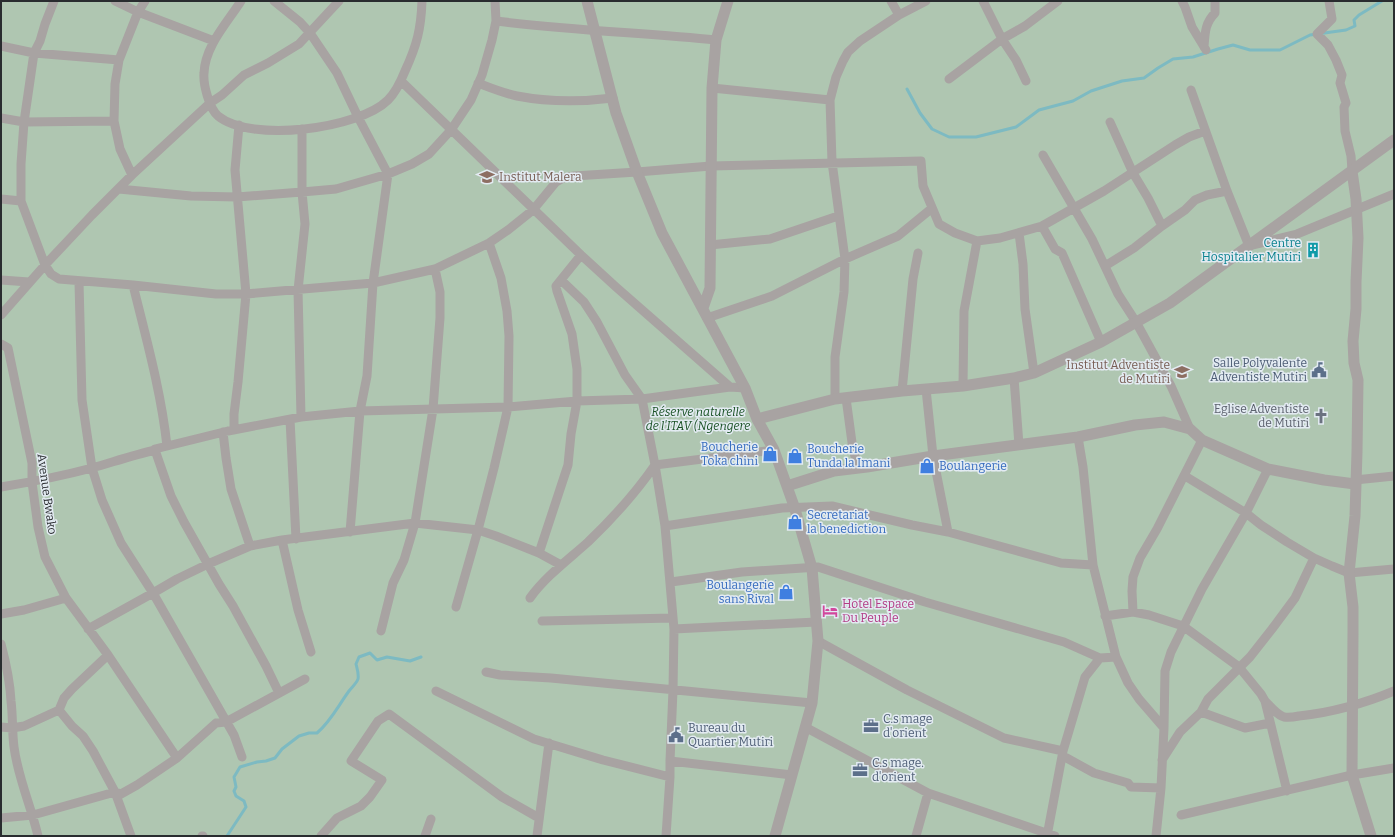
<svg xmlns="http://www.w3.org/2000/svg" width="1395" height="837" font-family="Bitter,serif">
<rect width="100%" height="100%" fill="#e3ebf2"/>
<!-- green -->
<path fill="#afc6b1" d="M1,1H1394V836H1Z"/>
<g fill="none" stroke-linecap="round" stroke-linejoin="round">
<!-- stream -->
<path stroke="#7dbac2" stroke-width="3" d="M907,89L920,113L932,129L949,137H976L1016,127L1039,110L1073,101L1091,91L1122,81L1144,78L1158,68L1173,59L1193,57L1218,49L1233,45L1250,50H1280L1310,35L1346,30L1355,26L1354,20L1359,15L1382,1
M227,836L246,807L244,801L236,796L234,791L236,787L234,777L240,767L257,762L266,761L275,758L282,749L299,736L309,733H317C331,721 338,706 349,691C352,687 356,684 358,679C359,674 357,668 356,664L359,657L370,653L377,660L387,657L410,661L421,657"/>
<!-- minor -->
<path stroke="#a8a3a2" stroke-width="9" d="M54,1L45,24L40,41L34,53L24,122L21,164V201L45,265L51,274L59,279L133,285L216,294H246L373,283L435,269L489,243L508,230L533,210L556,182L563,178L574,176L637,172L711,166L921,161L923,186L939,224L955,233L977,241L1000,238L1042,226L1104,191L1175,145L1189,137L1205,131
M115,1L138,12L214,41
M241,1C227,23 205,46 204,73C203,84 209,108 218,116C251,143 359,129 388,100C396,92 401,81 405,71C417,45 421,29 422,1
M274,1L300,22L310,33L337,73L358,117L388,174L373,283L367,376L360,411L350,532
M891,1L899,15
M983,1L1002,39L1016,60L1026,81
M1182,1L1185,7L1192,27L1206,50
M1329,1L1332,19L1317,34L1328,45L1336,60L1342,75L1340,83L1346,103L1344,107L1345,131L1351,156L1352,171
M496,21C569,30 643,33 716,40
M1,46L34,53L119,60
M1204,47C1205,33 1205,23 1215,13V1
M949,79L1002,39L1025,26L1058,1
M401,81L581,255L616,287L730,387
M478,83C491,88 503,93 517,96C548,102 581,102 613,98
M712,88L830,100
M1191,90L1227,191L1249,246L1297,234L1394,194
M1,118L24,122L114,121
M1110,122L1133,173L1148,198L1162,226L1185,210L1195,200L1207,195L1227,191
M1043,155L1092,239L1118,294L1136,322L1171,386L1190,429
M132,175L120,149L114,121L115,84L119,60L138,12L145,1
M119,189L191,196L237,197L302,192L336,189L388,174L412,164L429,154L451,130L471,100L482,75L492,40L496,21L495,1
M1,199L21,201
M1042,226L1055,249L1062,253L1101,342
M1019,233L1023,264L1025,309L1034,373
M710,245L770,239L838,216
M1105,266L1134,248L1162,226
M1,280L29,282
M561,280L584,302L597,322L625,375L642,399L655,465L665,526L674,629L673,690L670,761V777L666,836
M79,282L82,400L92,468L102,500L121,543L153,593L234,735L242,757
M133,285C146,338 161,391 167,446
M1,315L45,265L92,215L132,175L210,103L222,95L244,75L268,63L299,44L339,1
M707,318L772,296L845,259L898,236L931,209
M1,344L8,348L32,463V482L38,527L45,557L66,598L108,655L177,758
M1014,378L1019,445
M963,386L964,311L977,241
M926,389L933,456L948,532
M902,391L913,279L918,253
M846,398L853,450L859,468
M835,399V357L844,292L845,259L832,162L830,100L836,77L843,61L848,52L860,41L899,15L926,1
M301,417L298,290L305,224L302,192V129
M290,419L296,539
M234,430V414L238,382L246,294L235,170L239,125
M223,432L226,458L231,489L250,546
M1078,437L1083,467L1093,565L1116,657L1128,683L1139,699L1164,728L1161,788L1156,836
M155,450L171,496L184,522L219,584L233,606L266,666L279,693
M1185,476L1246,513L1261,525L1287,542L1314,558L1332,566L1349,573L1394,569
M1355,480L1394,476
M1,487C31,482 62,476 92,468C113,462 134,455 155,450V449L228,431L301,417L360,411L508,407L577,401L642,399L730,387L745,388
M665,526L782,508L832,506L912,525L948,532L1061,563L1093,565
M282,540L298,610L311,652
M539,553L568,465L571,434L577,401V369L572,334L557,291L556,286L581,255
M671,582L742,572L818,567L925,602L1064,642L1100,658L1116,657
M530,598C546,576 568,560 588,542C611,520 637,491 655,465L774,450
M456,607L478,530L494,468L508,407L509,336L507,311L501,278L489,243
M1133,612L1132,591L1133,577L1140,558L1157,529L1202,440
M1,614L24,610L66,598
M1105,616L1133,612L1149,615L1183,626L1239,667L1261,694L1265,701L1287,791
M542,621L672,618
M88,629L153,593L177,579L208,564L250,546L282,540L415,523L478,530L496,536L539,553L561,565
M674,629L816,622
M381,631L393,583L404,560L415,523L433,409L440,318V292L435,269
M818,641L907,690L1004,738L1063,751
M1,644C6,663 10,681 11,701C13,717 12,732 14,747C18,778 31,806 38,836
M486,672L500,675L551,678L812,703
M436,691L534,739L603,760L670,777
M1265,701C1271,707 1277,715 1284,717C1289,718 1294,717 1299,716C1330,713 1366,703 1394,691
M59,710L72,726L83,736L93,751L115,792L131,836
M1201,712L1245,728L1270,723
M1,727L12,728L24,726L59,710L64,698L72,689L108,655
M805,727L928,793L1055,836
M1164,728L1165,671L1171,652L1202,589L1246,513L1268,469
M1063,756L1094,773L1128,783L1131,787L1161,788
M1162,760L1180,732L1201,712L1208,699L1250,657L1272,629L1295,598L1314,558
M670,761L792,775
M1181,815L1352,775L1394,768
M1,818L33,815L115,792L121,794L137,785L177,758L216,723L226,722L305,679
M202,836H203
M321,836L337,818L361,806L370,797L382,780L351,761L378,721L389,714L502,797L539,818
M425,836L431,819
M537,836L549,743
M916,836L928,793
M1047,836L1063,751L1085,677L1100,658"/>
<!-- tertiary -->
<path stroke="#a8a3a2" stroke-width="11" d="M587,1L616,113L637,172L662,233L745,388L757,419L774,450L794,506L812,568L818,641L812,703L775,836
M1352,171L1356,199L1358,238L1356,282V309L1353,341L1354,363L1358,380L1357,452L1355,516L1349,573L1353,607V632L1352,775L1371,836
M703,308L710,288L712,88L716,40L728,1
M757,419L835,399L902,391L963,386L1014,378L1034,373L1101,342L1170,303L1394,140
M787,486L834,471L867,467L933,456L1078,437L1135,425L1164,422L1190,429L1202,440L1268,469L1324,480L1355,484"/>
</g>
<!-- icons -->
<defs>
<g id="school-bare" transform="scale(1.2)"><path d="M0-5L7-2L0 1L-7-2ZM-4 1L0 2.5L4 1V4Q0 6-4 4Z" fill="#8d6e63" stroke="#e3ebf2" stroke-width="2.5" paint-order="stroke"/></g>
<g id="building-bare" transform="scale(1.2)"><path d="M-4-6H4V6H1V3H-1V6H-4ZM-2.5-4.3h1.7v1.8h-1.7ZM.8-4.3h1.7v1.8H.8ZM-2.5-1h1.7V.8h-1.7ZM.8-1h1.7V.8H.8Z" fill="#0f9aa8" stroke="#e3ebf2" stroke-width="2.5" paint-order="stroke"/></g>
<g id="civic-bare" transform="scale(1.2)"><path d="M-.6-6.5H3V-4.5H.6V-3L4-1V1h2V6H-6V1h2V-1L-.6-3ZM-1.2 2.5V6h2.4V2.5Z" fill="#5c6f8a" stroke="#e3ebf2" stroke-width="2.5" paint-order="stroke"/></g>
<g id="church-bare" transform="scale(1.2)"><path d="M-1.2-6h2.4v3.5h3.3v2.4h-3.3V6h-2.4V-.1h-3.3v-2.4h3.3Z" fill="#6b7280" stroke="#e3ebf2" stroke-width="2.5" paint-order="stroke"/></g>
<g id="shop-bare" transform="scale(1.2)"><path d="M-5-2.5h2.3a2.7 3.5 0 0 1 5.4 0H5L5.5 6h-11ZM-1.5-2.5h3a1.5 2.3 0 0 0-3 0Z" fill="#3f7fe0" stroke="#e3ebf2" stroke-width="2.5" paint-order="stroke"/></g>
<g id="hotel-bare" transform="scale(1.2)"><path d="M-6-4.5h1.5V1H6V5H4.5V3h-9V5H-6ZM-4 0a1.8 1.8 0 1 1 3.6 0ZM.5 0V-2.5h3Q6-2.5 6 0Z" fill="#d1479c" stroke="#e3ebf2" stroke-width="2.5" paint-order="stroke"/></g>
<g id="office-bare" transform="scale(1.2)"><path d="M-6-3h4V-5.5h4V-3h4V5H-6ZM-1-4.5V-3h2v-1.5ZM-6 0V1H6V0Z" fill="#5c6f8a" stroke="#e3ebf2" stroke-width="2.5" paint-order="stroke"/></g>
</defs>
<g fill-rule="evenodd">
<use href="#school-bare" x="487" y="177"/>
<use href="#building-bare" x="1313" y="250"/>
<use href="#civic-bare" x="1319" y="370"/>
<use href="#school-bare" x="1182" y="372"/>
<use href="#church-bare" x="1321" y="416"/>
<use href="#shop-bare" x="770" y="454"/>
<use href="#shop-bare" x="795" y="456"/>
<use href="#shop-bare" x="927" y="466"/>
<use href="#shop-bare" x="795" y="522"/>
<use href="#shop-bare" x="786" y="592"/>
<use href="#hotel-bare" x="830" y="611"/>
<use href="#office-bare" x="871" y="726"/>
<use href="#civic-bare" x="676" y="735"/>
<use href="#office-bare" x="860" y="770"/>
</g>
<g text-anchor="middle" dominant-baseline="central" stroke-width="3" stroke-linejoin="round" paint-order="stroke">
<!-- education labels -->
<g font-size="12" fill="#785e54" stroke="#e3ebf2" text-anchor="start">
<text x="499" y="177">Institut Malera</text>
<text x="1170" y="365" text-anchor="end">Institut Adventiste<tspan x="1170" dy="14">de Mutiri</tspan></text>
</g>
<!-- culture labels -->
<g font-size="12" fill="#0d838f" stroke="#e3ebf2" text-anchor="end">
<text x="1301" y="243">Centre<tspan x="1301" dy="14">Hospitalier Mutiri</tspan></text>
</g>
<!-- service labels -->
<g font-size="12" fill="#4e5e75" stroke="#e3ebf2" text-anchor="start">
<text x="1307" y="363" text-anchor="end">Salle Polyvalente<tspan x="1307" dy="14">Adventiste Mutiri</tspan></text>
<text x="883" y="719">C.s mage<tspan x="883" dy="14">d'orient</tspan></text>
<text x="688" y="728">Bureau du<tspan x="688" dy="14">Quartier Mutiri</tspan></text>
<text x="872" y="763">C.s mage.<tspan x="872" dy="14">d'orient</tspan></text>
</g>
<!-- worship labels -->
<g font-size="12" fill="#5b616d" stroke="#e3ebf2" text-anchor="end">
<text x="1309" y="409">Eglise Adventiste<tspan x="1309" dy="14">de Mutiri</tspan></text>
</g>
<!-- park labels -->
<g font-size="12" font-style="italic" fill="#185023" stroke="#e3ebf2">
<text x="698" y="412">Réserve naturelle<tspan x="698" dy="14">de l'ITAV (Ngengere</tspan></text>
</g>
<!-- shop labels -->
<g font-size="12" fill="#366cbe" stroke="#e3ebf2" text-anchor="start">
<text x="758" y="447" text-anchor="end">Boucherie<tspan x="758" dy="14">Toka chini</tspan></text>
<text x="807" y="449">Boucherie<tspan x="807" dy="14">Tunda la Imani</tspan></text>
<text x="939" y="466">Boulangerie</text>
<text x="807" y="515">Secretariat<tspan x="807" dy="14">la benediction</tspan></text>
<text x="774" y="585" text-anchor="end">Boulangerie<tspan x="774" dy="14">sans Rival</tspan></text>
</g>
<!-- street labels -->
<g font-size="12" fill="#292c2f" stroke="#e3ebf2">
<text transform="translate(47 494) rotate(82)">Avenue Bwako</text>
</g>
<!-- hotel labels -->
<g font-size="12" fill="#b23c85" stroke="#e3ebf2" text-anchor="start">
<text x="842" y="604">Hotel Espace<tspan x="842" dy="14">Du Peuple</tspan></text>
</g>
</g>
<!-- border -->
<rect width="1395" height="837" fill="none" stroke="#292c2f" stroke-width="4"/>
</svg>
